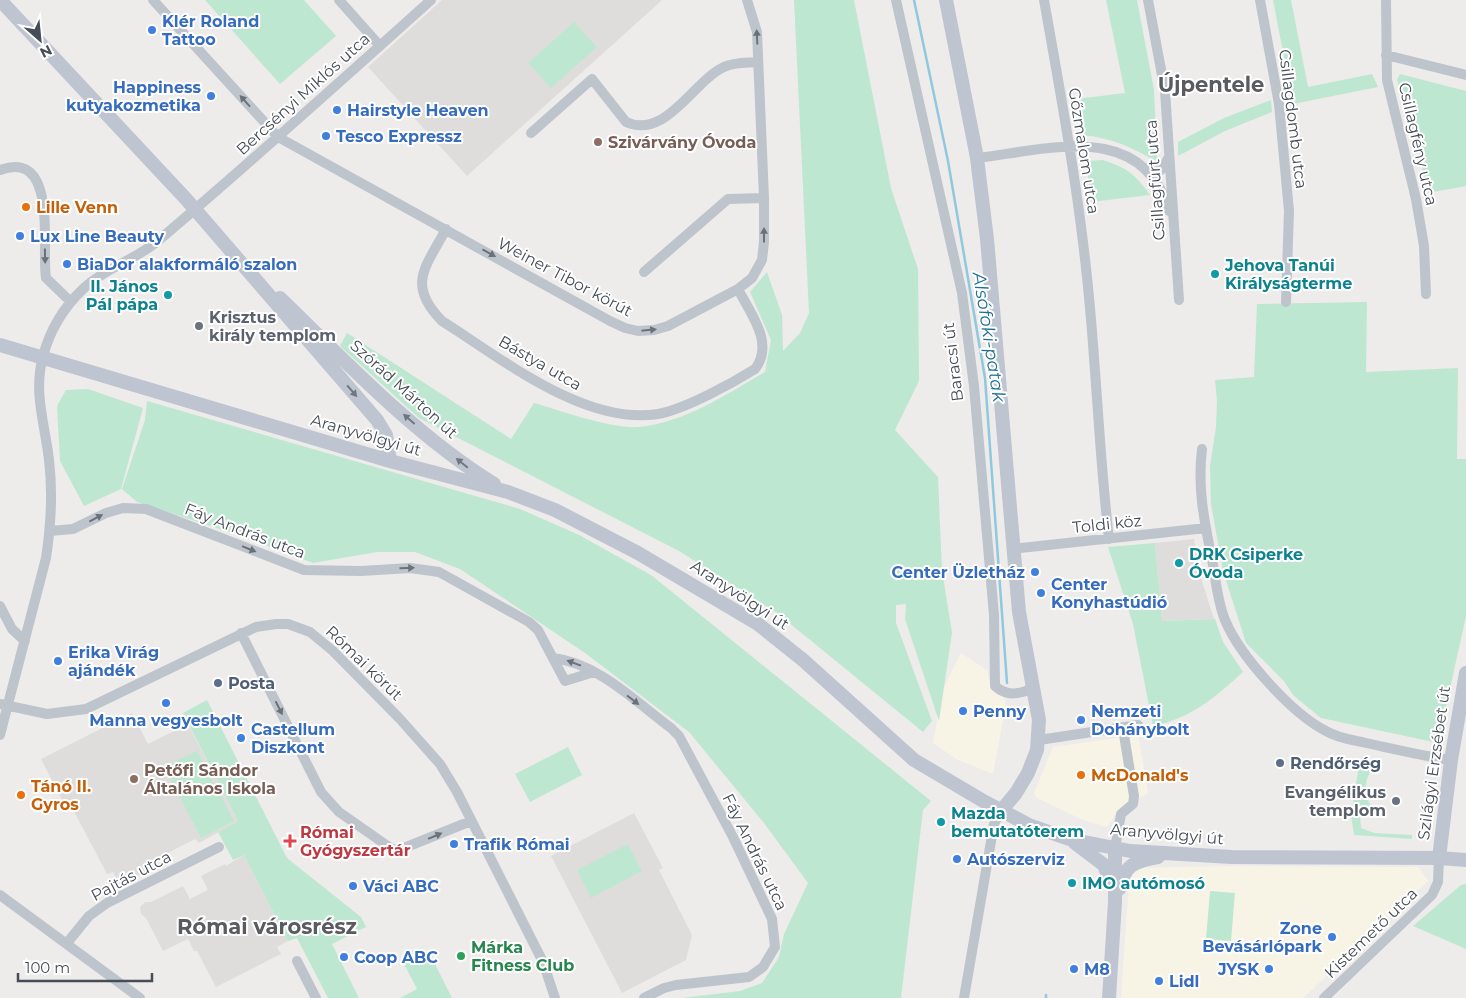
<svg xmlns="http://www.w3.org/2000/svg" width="1466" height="998" font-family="Montserrat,sans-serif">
<rect width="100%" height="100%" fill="#eeebeb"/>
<!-- commercial -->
<path fill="#f8f4e5" d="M961,653L988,671V678L1005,700V709L993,774L956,759L933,743L943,689Z
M1138,735L1148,793L1119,810L1107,827L1083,820L1037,798L1034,793L1053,747Z
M1234,866L1418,867L1428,881L1303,998H1121L1130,868Z"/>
<!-- education -->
<path fill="#dfdddc" d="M442,0H661V1L467,176L368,67Z
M1194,539L1200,575L1214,619L1162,621L1155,543Z
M132,713L148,744L188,724L238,821L199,843L195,839L150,862L152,869L120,885L113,872L107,874L68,800L63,802L41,759Z
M634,813L663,868L659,870L692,935L686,960L622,993L551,856Z
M244,855L288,941L277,947L281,954L216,987L197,951H194L188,939L163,951L146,918L141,914L140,907L145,902H151L183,886L190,899L208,890L201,876L225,864L226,866Z"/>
<!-- green -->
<path fill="#bee7d1" d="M205,0H304L336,36L280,84Z
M794,0H854L891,188L918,269L919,381L895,430L938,477L942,570L952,633L939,721L905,619L906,604L896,605V623L932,721L923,732L777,613L679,551L419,418L340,346L347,333L511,439L534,403C562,411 611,429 639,427C684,423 727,394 765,372L771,340L750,292L767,272L782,315L783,351L800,333L809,313Z
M1106,0H1137L1154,90L1157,162C1132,147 1112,138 1083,135L1076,99L1125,93Z
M1273,0H1291L1308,87L1372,74L1378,87L1293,104Z
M574,22L597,47L551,88L528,63Z
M1400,74L1466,91V186L1428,193L1417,145L1397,80Z
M1271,100L1272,112L1225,131L1178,156V142L1224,118Z
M1103,160C1129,169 1134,173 1150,195L1091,202L1086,161Z
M1367,302L1366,372L1458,368L1457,459H1466V616L1438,743L1321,718L1294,696L1284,681L1246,643L1223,571L1211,504L1210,466L1216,427L1217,401L1215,380L1254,377L1257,304Z
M88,389L143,408L121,489L84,506L60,461L57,406L66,390Z
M147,401L520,509L579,535L651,575L931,801L923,810L901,998H682L740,991L762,983L779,957L784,934L808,883L764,823L689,732L585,653L460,569L415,552H377L313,563L247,538L137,502L122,489L145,420Z
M1155,543L1162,621L1215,619L1223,642L1243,672C1214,698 1192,718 1153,726L1133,624L1108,547Z
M207,700L287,858L361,917L366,927L332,944L359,998H328L297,938L288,941L244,855L233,860L218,832L238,821L183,713Z
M568,747L582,775L530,802L515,774Z
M197,751L234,821L201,838L164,767Z
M1360,759L1377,761C1366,777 1361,789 1371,806L1360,815L1361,828L1374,833L1412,835V839L1354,835L1351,815Z
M628,844L642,871L591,898L577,870Z
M1466,884V949L1413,926L1461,885Z
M1210,891L1235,893L1231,941L1206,939Z
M429,952L452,998H400L417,989L404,964Z"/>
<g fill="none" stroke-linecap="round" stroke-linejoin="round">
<!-- stream -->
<path stroke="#90c8df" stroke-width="2.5" d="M914,0L948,161L985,378L1007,683
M1046,998V995"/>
<!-- street -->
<path stroke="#bec4cc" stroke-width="10" d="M153,0L278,137L610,321L625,328L638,331L654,330L668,326L738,289L752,278L762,260L764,242V198L757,32L747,0
M339,0L380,46
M896,0L962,293L974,386L994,615L995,686C1007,697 1020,694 1033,688
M1044,0C1062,102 1081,204 1090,308C1097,385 1100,462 1109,539
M1148,0L1165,91L1179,300
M1260,0L1279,104L1289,211L1286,302
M1386,0L1387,80L1416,199L1424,246L1426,294
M1386,55L1466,75
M531,133L592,79L626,122C666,140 693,81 724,67C734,62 747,63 758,62
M977,158C1046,150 1143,119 1169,211
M0,170C59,148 41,250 46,278L71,302
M1147,171L1161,170L1169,157
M446,229C426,267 406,284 442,321C501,358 585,426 658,414C685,409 731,384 755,369C775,343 750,313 738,289
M644,272L728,199L764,198
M1202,449C1197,490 1205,524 1213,565C1216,583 1218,603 1225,620C1240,656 1291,713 1326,731C1337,738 1353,740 1366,743C1394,749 1422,756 1451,760
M50,531L73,529L106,513L123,508L146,509L304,570L361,571L410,568L439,572L529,622L538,630L565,681L594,672
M1012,549L1206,528
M0,606L12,629L25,641
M241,633L321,792L339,812L392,849L399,850L471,821
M553,658C598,663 636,702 671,728L679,736L733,837L772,919L775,947L763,967L749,977L676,985L664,988L644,998
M0,704L47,714L86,709L256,627L276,624H288L310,632L333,651L400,719L440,764L457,792L543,962L555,998
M0,735L46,558C51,525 53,493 49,460C45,424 33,393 43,356C50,330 64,307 83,289C106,267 136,260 159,240C251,162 341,81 431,0
M1039,740L1138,725
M1115,848L1121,814L1133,804L1134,796L1124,735L1119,728
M0,895L140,998
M67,943L89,916L107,903L219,847
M297,961L316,998
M964,998L994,824L1001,811
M1324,998L1432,895L1438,882L1439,858"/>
<!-- secondary -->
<path stroke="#bec5d0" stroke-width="14" d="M0,0L186,199L377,420L386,435L390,461
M946,0L977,158L987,239L1019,612L1039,720L1037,750L1028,773L1016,793L1001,811
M280,298C345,361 417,437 494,484
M0,345L390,461L508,492L555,510L638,553L758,624L803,660L914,760L985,802L1029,825L1069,839L1130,851L1232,857L1439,858L1466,860
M1075,843L1104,865L1111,883
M1439,858L1451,760L1466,673
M1119,889C1125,865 1134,861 1158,857
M1109,998L1115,902V848"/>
</g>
<!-- one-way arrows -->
<defs><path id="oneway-solid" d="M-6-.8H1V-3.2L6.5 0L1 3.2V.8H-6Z" transform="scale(1.25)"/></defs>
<g fill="#6a7179">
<use href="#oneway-solid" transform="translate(757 37) rotate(-93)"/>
<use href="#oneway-solid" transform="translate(245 101) rotate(-132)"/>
<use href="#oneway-solid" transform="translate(764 235) rotate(-90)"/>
<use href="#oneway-solid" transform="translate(489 253) rotate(29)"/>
<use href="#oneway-solid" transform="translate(45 256) rotate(89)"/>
<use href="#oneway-solid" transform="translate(649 330) rotate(-6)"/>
<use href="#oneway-solid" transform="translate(96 518) rotate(-28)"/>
<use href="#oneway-solid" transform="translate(249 549) rotate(22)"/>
<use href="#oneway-solid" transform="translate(407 568) rotate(-1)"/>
<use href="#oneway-solid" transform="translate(574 663) rotate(-160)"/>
<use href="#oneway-solid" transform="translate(633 700) rotate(37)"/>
<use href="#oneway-solid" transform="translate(279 708) rotate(63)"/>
<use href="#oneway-solid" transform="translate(435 836) rotate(-23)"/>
</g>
<g fill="#707781">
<use href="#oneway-solid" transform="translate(352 391) rotate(49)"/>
<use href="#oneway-solid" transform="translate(409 419) rotate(-139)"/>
<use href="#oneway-solid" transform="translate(462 463) rotate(-141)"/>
</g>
<!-- markers -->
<g fill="#3f7fe0" stroke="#fff" stroke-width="2">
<circle cx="152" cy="30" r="5"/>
<circle cx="211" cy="96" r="5"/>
<circle cx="337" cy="110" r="5"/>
<circle cx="326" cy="136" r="5"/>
<circle cx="20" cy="236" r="5"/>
<circle cx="67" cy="264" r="5"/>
<circle cx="1035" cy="572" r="5"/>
<circle cx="1041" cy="593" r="5"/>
<circle cx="58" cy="661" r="5"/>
<circle cx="166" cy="703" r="5"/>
<circle cx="963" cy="711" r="5"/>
<circle cx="1081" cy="720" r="5"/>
<circle cx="241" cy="738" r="5"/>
<circle cx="454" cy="844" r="5"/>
<circle cx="957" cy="859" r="5"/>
<circle cx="353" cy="886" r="5"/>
<circle cx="1332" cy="937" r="5"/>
<circle cx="344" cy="957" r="5"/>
<circle cx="1074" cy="969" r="5"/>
<circle cx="1269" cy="969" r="5"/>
<circle cx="1159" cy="981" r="5"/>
</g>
<g fill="#8d6e63" stroke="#fff" stroke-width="2">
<circle cx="598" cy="142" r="5"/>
<circle cx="134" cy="779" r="5"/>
</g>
<g fill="#e8710a" stroke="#fff" stroke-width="2">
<circle cx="26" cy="207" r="5"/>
<circle cx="1081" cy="775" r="5"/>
<circle cx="21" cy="795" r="5"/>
</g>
<g fill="#0f9aa8" stroke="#fff" stroke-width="2">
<circle cx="1215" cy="274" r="5"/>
<circle cx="168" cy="295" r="5"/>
<circle cx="1179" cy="563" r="5"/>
<circle cx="941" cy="822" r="5"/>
<circle cx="1072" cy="883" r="5"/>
</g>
<g fill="#6b7280" stroke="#fff" stroke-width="2">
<circle cx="199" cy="326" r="5"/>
<circle cx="1396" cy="801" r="5"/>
</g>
<g fill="#5c6f8a" stroke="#fff" stroke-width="2">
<circle cx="218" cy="683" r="5"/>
<circle cx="1280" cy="763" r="5"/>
</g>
<path fill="#e0444e" stroke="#fff" stroke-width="2" d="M287.5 833.5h5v5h5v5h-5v5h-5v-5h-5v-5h5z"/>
<circle fill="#2e9e5b" stroke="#fff" stroke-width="2" cx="461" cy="956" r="5"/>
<g text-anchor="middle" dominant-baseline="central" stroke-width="4" stroke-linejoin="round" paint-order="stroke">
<!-- shop labels -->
<g font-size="16" font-weight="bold" fill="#366cbe" stroke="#fff" text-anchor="start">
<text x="162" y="21">Klér Roland<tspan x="162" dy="18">Tattoo</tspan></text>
<text x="201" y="87" text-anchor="end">Happiness<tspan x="201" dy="18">kutyakozmetika</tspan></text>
<text x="347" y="110">Hairstyle Heaven</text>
<text x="336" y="136">Tesco Expressz</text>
<text x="30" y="236">Lux Line Beauty</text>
<text x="77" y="264">BiaDor alakformáló szalon</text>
<text x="1025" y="572" text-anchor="end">Center Üzletház</text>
<text x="1051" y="584">Center<tspan x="1051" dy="18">Konyhastúdió</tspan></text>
<text x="68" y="652">Erika Virág<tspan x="68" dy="18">ajándék</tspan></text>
<text x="973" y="711">Penny</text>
<text x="1091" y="711">Nemzeti<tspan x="1091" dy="18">Dohánybolt</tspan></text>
<text x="166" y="720" text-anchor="middle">Manna vegyesbolt</text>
<text x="251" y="729">Castellum<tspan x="251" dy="18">Diszkont</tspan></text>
<text x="464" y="844">Trafik Római</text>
<text x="967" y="859">Autószerviz</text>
<text x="363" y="886">Váci ABC</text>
<text x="1322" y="928" text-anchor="end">Zone<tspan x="1322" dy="18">Bevásárlópark</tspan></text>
<text x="354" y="957">Coop ABC</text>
<text x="1084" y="969">M8</text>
<text x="1259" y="969" text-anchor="end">JYSK</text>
<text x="1169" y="981">Lidl</text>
</g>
<!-- street labels -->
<g font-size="16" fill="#464d56" stroke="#fff">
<text transform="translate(303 94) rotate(-42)">Bercsényi Miklós utca</text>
<text transform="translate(1293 119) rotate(83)">Csillagdomb utca</text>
<text transform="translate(1418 144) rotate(77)">Csillagfény utca</text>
<text transform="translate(1084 151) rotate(81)">Gőzmalom utca</text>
<text transform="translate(1155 180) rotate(-94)">Csillagfürt utca</text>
<text transform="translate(565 277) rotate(28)">Weiner Tibor körút</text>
<text transform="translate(953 362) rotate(-97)">Baracsi út</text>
<text transform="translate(540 363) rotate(30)">Bástya utca</text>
<text transform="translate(404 389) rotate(42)">Szórád Márton út</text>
<text transform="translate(366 435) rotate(16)">Aranyvölgyi út</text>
<text transform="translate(1107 524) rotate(-6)">Toldi köz</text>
<text transform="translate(245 531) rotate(21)">Fáy András utca</text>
<text transform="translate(740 595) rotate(33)">Aranyvölgyi út</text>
<text transform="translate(364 663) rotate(44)">Római körút</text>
<text transform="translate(1434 763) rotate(-82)">Szilágyi Erzsébet út</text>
<text transform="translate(1167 834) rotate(5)">Aranyvölgyi út</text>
<text transform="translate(755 852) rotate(64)">Fáy András utca</text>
<text transform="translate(131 876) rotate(-28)">Pajtás utca</text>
<text transform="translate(1371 933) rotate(-44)">Kistemető utca</text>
</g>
<!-- education labels -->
<g font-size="16" font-weight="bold" fill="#785e54" stroke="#fff" text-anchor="start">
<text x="608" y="142">Szivárvány Óvoda</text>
<text x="144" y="770">Petőfi Sándor<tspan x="144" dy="18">Általános Iskola</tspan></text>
</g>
<!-- food labels -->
<g font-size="16" font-weight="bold" fill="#c56008" stroke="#fff" text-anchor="start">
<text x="36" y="207">Lille Venn</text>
<text x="1091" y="775">McDonald's</text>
<text x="31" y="786">Tánó II.<tspan x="31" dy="18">Gyros</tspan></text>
</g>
<!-- culture labels -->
<g font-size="16" font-weight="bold" fill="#0d838f" stroke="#fff" text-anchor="start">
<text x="1225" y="265">Jehova Tanúi<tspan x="1225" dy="18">Királyságterme</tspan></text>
<text x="158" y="286" text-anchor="end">II. János<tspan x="158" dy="18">Pál pápa</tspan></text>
<text x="1189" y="554">DRK Csiperke<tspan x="1189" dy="18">Óvoda</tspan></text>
<text x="951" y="813">Mazda<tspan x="951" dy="18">bemutatóterem</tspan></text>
<text x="1082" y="883">IMO autómosó</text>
</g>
<!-- worship labels -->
<g font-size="16" font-weight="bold" fill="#5b616d" stroke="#fff" text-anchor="start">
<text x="209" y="317">Krisztus<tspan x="209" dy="18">király templom</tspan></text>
<text x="1386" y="792" text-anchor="end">Evangélikus<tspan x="1386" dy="18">templom</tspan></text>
</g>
<!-- service labels -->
<g font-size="16" font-weight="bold" fill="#4e5e75" stroke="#fff" text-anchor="start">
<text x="228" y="683">Posta</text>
<text x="1290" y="763">Rendőrség</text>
</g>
<!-- health labels -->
<g font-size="16" font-weight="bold" fill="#be3a42" stroke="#fff" text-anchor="start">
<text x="300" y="832">Római<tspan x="300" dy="18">Gyógyszertár</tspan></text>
</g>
<!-- leisure labels -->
<g font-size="16" font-weight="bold" fill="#27864d" stroke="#fff" text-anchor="start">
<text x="471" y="947">Márka<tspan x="471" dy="18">Fitness Club</tspan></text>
</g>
<!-- water labels -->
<g font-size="18" font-style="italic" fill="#1d6f91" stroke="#fff">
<text transform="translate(989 337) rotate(81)">Alsófoki-patak</text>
</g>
<!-- district labels -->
<g font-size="21" font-weight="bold" fill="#595b5f" stroke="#fff">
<text x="1211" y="84">Újpentele</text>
<text x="267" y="926">Római városrész</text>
</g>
</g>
<!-- north arrow -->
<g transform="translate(40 40) rotate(153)" stroke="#ffffff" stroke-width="4" paint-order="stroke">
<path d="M0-4L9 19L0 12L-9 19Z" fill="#464d56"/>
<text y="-8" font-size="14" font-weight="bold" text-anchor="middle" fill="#464d56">N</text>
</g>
<!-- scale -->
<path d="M18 973v8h134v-8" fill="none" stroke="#464d56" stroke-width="2.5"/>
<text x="25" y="973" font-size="15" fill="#464d56" stroke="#ffffff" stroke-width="4" paint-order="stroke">100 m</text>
</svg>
